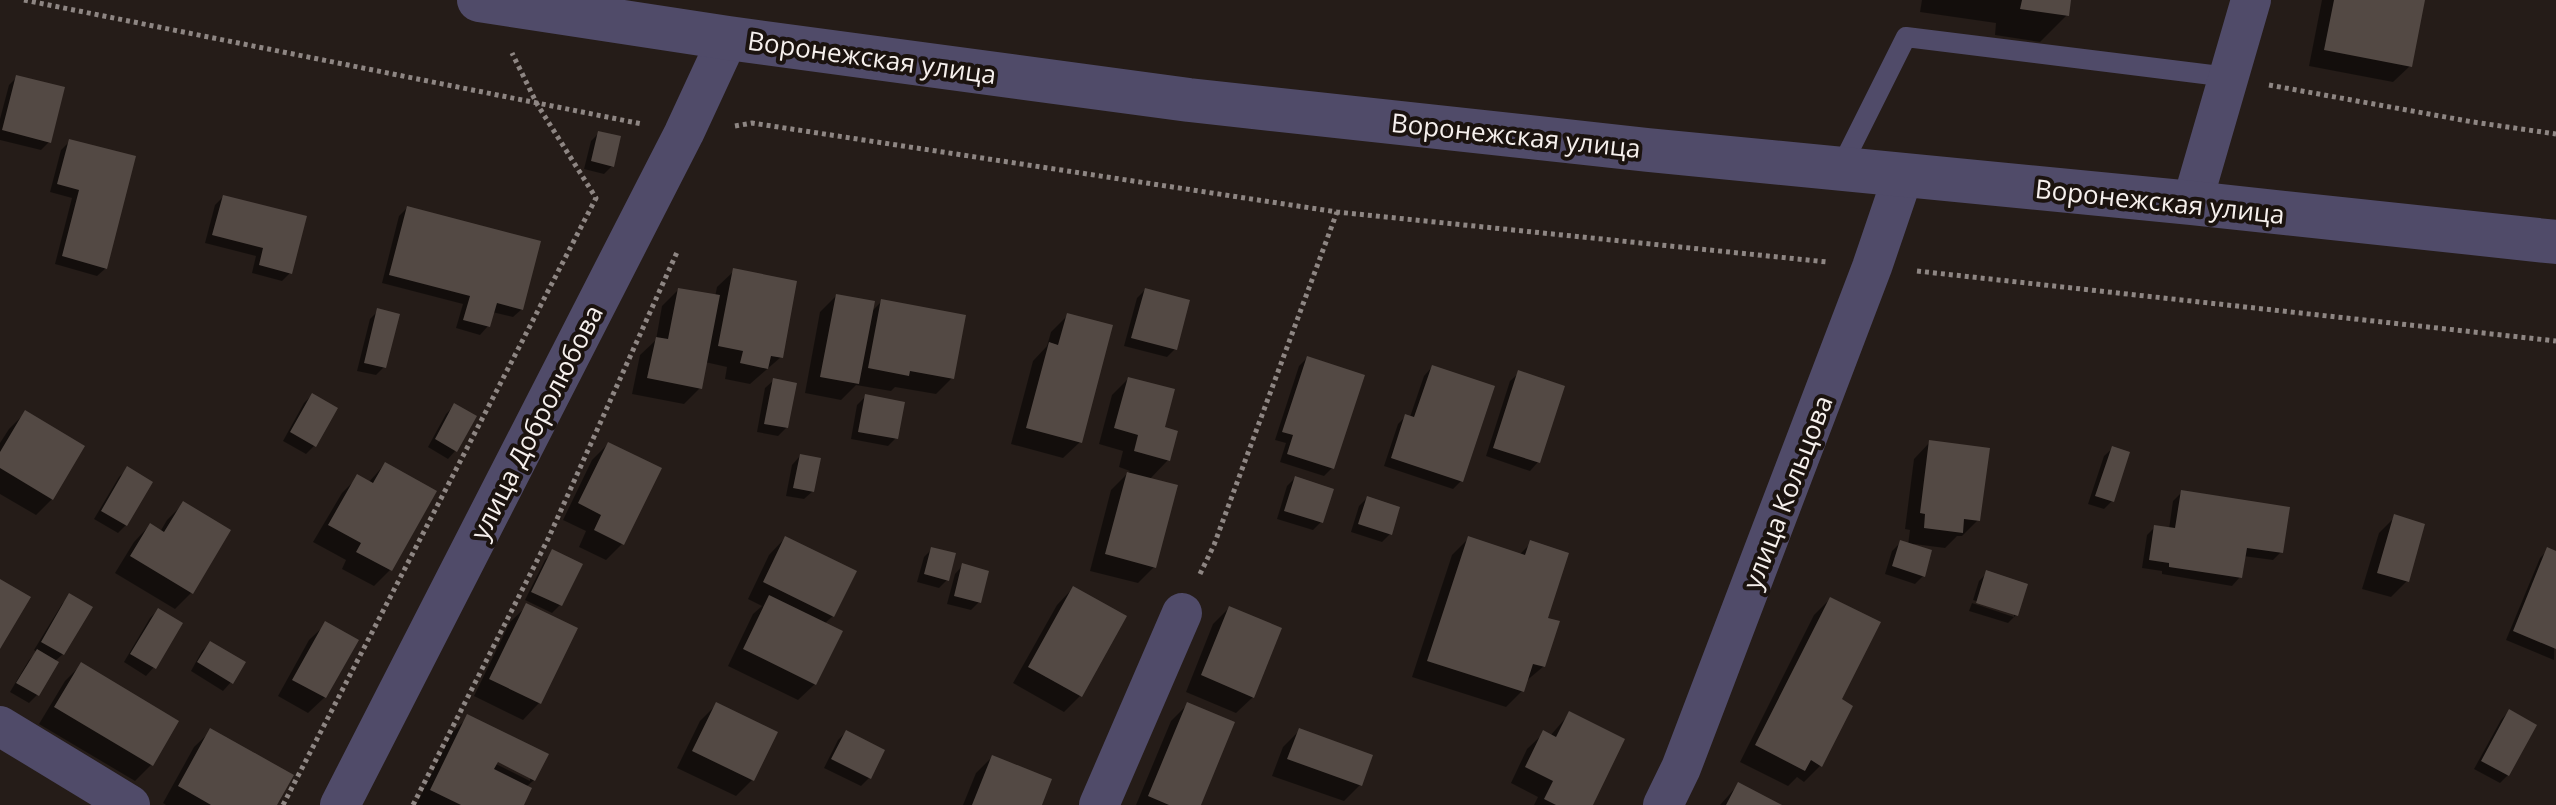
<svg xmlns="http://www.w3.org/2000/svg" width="2556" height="805" font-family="'Open Sans',sans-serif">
<rect width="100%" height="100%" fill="#251c18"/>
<!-- shadow -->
<path fill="#0007" fill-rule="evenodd" d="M1922,0H2069L2067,15L2040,42L1995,35L1996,23L1920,12Z
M2322,0H2423L2410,66L2393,82L2309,66Z
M17,77L49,142L41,150L0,140V119L9,85Z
M599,133L612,166L604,174L584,169L591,141Z
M70,141L106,268L97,276L55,264L72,198L50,192L61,150Z
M223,197L290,273L282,281L252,273L256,256L205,243L215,205Z
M407,208L522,309L513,317L492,312L488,326L480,335L456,328L463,304L382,283L399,216Z
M734,271L781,357L750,384L725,379L727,367L705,362L700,388L684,404L632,394L640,355L656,340L662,306L678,290L715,297L717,287Z
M1145,290L1175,349L1167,357L1124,346L1137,298Z
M836,296L871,312L882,301L952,378L936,394L895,387L891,391L856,385L841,400L805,393L820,312Z
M378,311L384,367L376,375L357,371L370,319Z
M1068,315L1080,442L1063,458L1011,444L1033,361L1047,346L1051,332Z
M1307,358L1332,468L1324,476L1280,462L1286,443L1275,440L1299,366Z
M1432,367L1462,480L1453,489L1384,466L1398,424L1406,416L1410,417L1424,376Z
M1519,373L1563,387L1538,462L1530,471L1486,456L1510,381Z
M1128,379L1163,429L1168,460L1149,480L1154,567L1138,583L1090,571L1111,490L1130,471L1119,467L1123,451L1099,444L1112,395Z
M774,380L787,427L778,436L757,432L765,388Z
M312,395L314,446L306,454L283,441L304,403Z
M865,397L896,438L888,446L851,439L857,405Z
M454,406L456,450L448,459L428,447L446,414Z
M25,413L52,499L36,515L0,494V443L9,429Z
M1930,442L1978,520L1962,536H1957L1945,548L1914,544L1923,576L1915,584L1885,574L1892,551L1901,542L1908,545L1910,530L1905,529L1914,459Z
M608,444L622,544L606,560L579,547L586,531L563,520L592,460Z
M2113,448L2112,501L2104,509L2088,504L2104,456Z
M800,456L813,491L804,499L786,496L792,465Z
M385,464L434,491L390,570L374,586L342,569L346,560L313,542L342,493L358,477L368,483Z
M127,469L126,525L118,533L94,519L119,477Z
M1295,478L1321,522L1313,530L1277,519L1287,486Z
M2182,492L2281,552L2273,560L2243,556L2240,577L2232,586L2162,574V571L2142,568L2147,535L2155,527L2169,529L2173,501Z
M1367,498L1390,534L1382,542L1351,532L1359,506Z
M183,504L191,593L175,609L115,573L134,542L150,525L160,532L167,520Z
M2395,517L2407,581L2391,597L2362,589L2379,533Z
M785,538L833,616L824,624L815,684L798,700L728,666L753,614L762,606L748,599L769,555Z
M1468,539L1519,555L1531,543L1545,619L1544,666L1525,682L1522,691L1506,707L1412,677L1452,555Z
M932,549L947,580L939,588L917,582L924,557Z
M2548,550L2556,553L2554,660L2506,640L2540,558Z
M553,552L560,605L552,613L525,600L545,560Z
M963,565L979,602L971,610L947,604L955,574Z
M1987,573L2016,615L2008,623L1969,611L1972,603L2014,617V613L1973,600L1979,581Z
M1073,588L1080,696L1064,712L1013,683L1057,605Z
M70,596L63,654L54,662L56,663L37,695L29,703L10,692L29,660L37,652L34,650L62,604Z
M1830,599L1839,700L1821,765L1804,782L1797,777L1788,786L1740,762L1814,615Z
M527,606L539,703L523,720L474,696L510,622Z
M1229,608L1253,697L1236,713L1186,692L1213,624Z
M158,610L154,667L146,676L124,662L150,618Z
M326,624L325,697L308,713L278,696L309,640Z
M211,643L231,682L223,691L191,671L202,651Z
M81,665L152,764L135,781L39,724L65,681Z
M717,704L752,780L736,796L677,768L700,721Z
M1187,705L1199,805H1136L1171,721Z
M2509,711L2508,775L2500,783L2474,769L2501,720Z
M1570,713L1591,805H1534L1538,797L1511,783L1527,749L1544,733L1550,736Z
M468,717L546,755L534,780L526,787L529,789L521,805H416L452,733ZM490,756L530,776V781L488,760Z
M211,731L275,805H166L163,803L194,747Z
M1299,731L1360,785L1344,801L1272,776L1283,747Z
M846,732L869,778L861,786L824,768L838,740Z
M992,757L1040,805H963L976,773Z
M1738,785L1777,805H1720Z"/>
<!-- building -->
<path fill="#534944" d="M2022,0H2071L2069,16L2020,9Z
M2334,0H2425L2412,67L2324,50Z
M16,75L65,87L51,143L2,130Z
M598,131L621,136L614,167L591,161Z
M69,139L136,156L107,269L62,256L79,190L57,184Z
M223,195L307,216L292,274L259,265L263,248L212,235Z
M407,206L541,241L523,310L497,303L490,327L463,320L470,296L389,275Z
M733,268L797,281L783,358L771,356L768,369L740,363L743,351L718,346Z
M678,288L720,295L702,389L647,378L656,337L668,339Z
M1145,288L1190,300L1177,350L1131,338Z
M836,294L875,301L859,384L820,377Z
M881,299L966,315L954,379L910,371L909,376L868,368Z
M377,308L400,314L386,368L364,363Z
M1067,313L1113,325L1082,443L1026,428L1049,342L1058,345Z
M1307,356L1365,375L1334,469L1287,454L1293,435L1282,432Z
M1432,365L1495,386L1463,482L1391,458L1405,414L1414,417Z
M1518,370L1565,386L1540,463L1493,448Z
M1128,377L1175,389L1165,427L1178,431L1170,461L1134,451L1138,435L1114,428Z
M773,378L797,383L788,428L764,424Z
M312,393L338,408L316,447L290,432Z
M865,394L905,402L898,439L858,432Z
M454,403L477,416L457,452L435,439Z
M25,410L85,446L53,500L0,468V452Z
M1929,440L1990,448L1980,521L1964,519L1963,533L1924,528L1925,514L1920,513Z
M608,442L662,468L624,545L594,530L601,515L578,503Z
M2112,446L2130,452L2114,502L2095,496Z
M800,454L821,458L814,492L793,488Z
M385,462L437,491L392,571L356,552L361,543L328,525L357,474L373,483Z
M127,466L153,482L127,526L101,511Z
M1127,472L1178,485L1156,568L1105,554Z
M1295,476L1334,489L1323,523L1284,511Z
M2181,490L2290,507L2283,553L2247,548L2242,578L2169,567V563L2149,560L2154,525L2175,528Z
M1367,496L1400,507L1392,535L1358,524Z
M183,501L231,530L193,594L130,556L150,523L164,532Z
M2394,514L2425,524L2409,582L2377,573Z
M785,536L857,571L834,617L763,582Z
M1468,536L1525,555L1530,540L1569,553L1548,618L1560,621L1545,667L1533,664L1524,692L1427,661Z
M1900,540L1932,550L1925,577L1892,566Z
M931,547L956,553L949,581L924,574Z
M2547,547L2556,551V649L2513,631Z
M552,549L583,564L562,606L531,592Z
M962,563L989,571L981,603L954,596Z
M1986,570L2028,584L2018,616L1976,603Z
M0,579L31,597L0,649Z
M1073,586L1127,616L1082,697L1028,667Z
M69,593L93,607L64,655L41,642Z
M769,595L843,631L816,685L743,649Z
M1830,597L1881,622L1842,699L1853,706L1822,767L1811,760L1805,771L1755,745Z
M526,603L578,628L541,704L489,679Z
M1229,606L1282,628L1254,698L1201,675Z
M158,608L183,623L156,669L130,654Z
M325,621L359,640L326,698L292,680Z
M210,641L246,662L233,684L197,662Z
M37,649L59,662L39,696L16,683Z
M81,662L179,721L153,766L54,707Z
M716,702L778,732L754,781L692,751Z
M1187,702L1235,722L1201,805H1169L1148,796Z
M2509,709L2537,725L2509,776L2481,761Z
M1569,711L1625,739L1593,805H1556L1544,799L1553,781L1525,767L1543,730L1556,737Z
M467,714L549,754L535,781L498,762L494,769L532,788L524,805H461L430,790Z
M210,728L294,775L277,805H211L178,786Z
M1299,728L1373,755L1362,786L1287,759Z
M846,730L885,750L871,779L831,759Z
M992,755L1052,779L1042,805H972Z
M1738,782L1782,805H1726Z"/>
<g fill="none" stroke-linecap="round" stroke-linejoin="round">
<!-- path -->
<path stroke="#8e8683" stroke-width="5" stroke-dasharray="4 4" stroke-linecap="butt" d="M24,0L642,124
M2269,85L2473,122L2556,134
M735,126L752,123L1337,212L1827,262
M1917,271L2556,341
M1200,574L1214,545L1337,212
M283,805L596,198L537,104L512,53
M413,805L548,539L678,250"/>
<!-- service -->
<path stroke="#504b69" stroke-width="20" d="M1840,169L1906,37L2228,77"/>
<!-- minor -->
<path stroke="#504b69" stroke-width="40" d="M2192,203L2251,0
M0,726L130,805
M340,805L684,133L728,38
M1099,805L1182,613
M1663,805L1681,768L1872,267L1903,176"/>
<!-- tertiary -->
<path stroke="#504b69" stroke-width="44" d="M479,0L728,38L1189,100L1648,150L2192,203L2556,242"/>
</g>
<g text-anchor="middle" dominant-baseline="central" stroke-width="8" stroke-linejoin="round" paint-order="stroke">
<!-- street labels -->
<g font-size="26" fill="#f6f0ed" stroke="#1b130f">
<text transform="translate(872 57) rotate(8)">Воронежская улица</text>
<text transform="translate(1516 135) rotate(6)">Воронежская улица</text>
<text transform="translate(2160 201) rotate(6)">Воронежская улица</text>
<text transform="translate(536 422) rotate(-63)">улица Добролюбова</text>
<text transform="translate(1787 492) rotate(-69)">улица Кольцова</text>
</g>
</g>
</svg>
